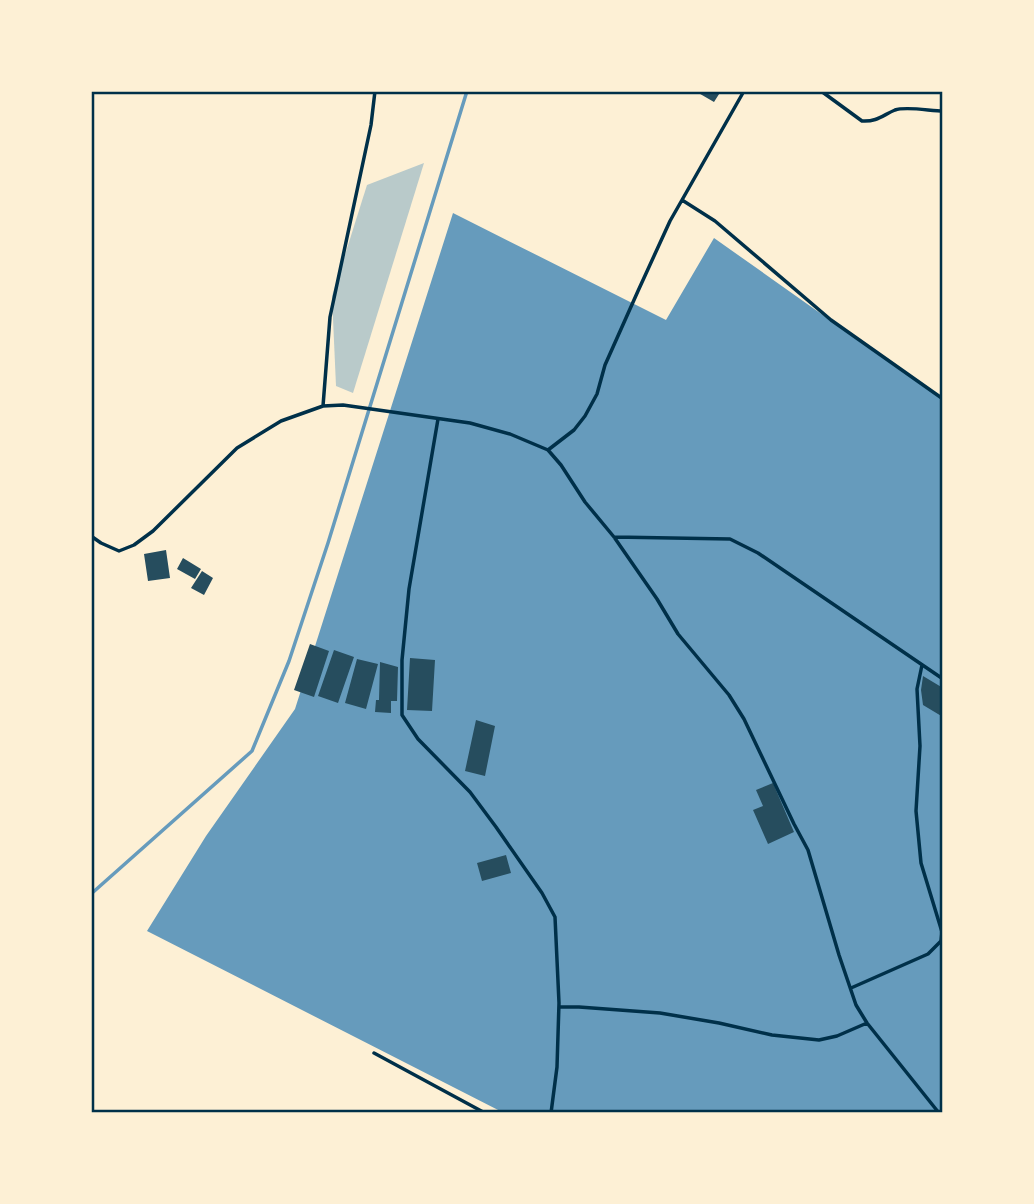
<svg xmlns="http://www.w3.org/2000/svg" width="1034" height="1204" font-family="Overpass,sans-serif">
<rect width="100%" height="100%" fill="#fdf0d5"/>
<!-- green -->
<path fill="#b9caca" d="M424,163L353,393L336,386L332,296L367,185Z"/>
<!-- water -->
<path fill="#669bbc" d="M453,213L666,320L714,238L943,400V1113H504L147,931L206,836L295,709Z"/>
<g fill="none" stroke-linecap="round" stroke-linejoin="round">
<!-- stream -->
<path stroke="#669bbc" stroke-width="3.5" d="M91,894L252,751L289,661L328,543L467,91"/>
</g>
<!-- building -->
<path fill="#264d5e" d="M695,91H721L714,102Z
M166,550L170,578L148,581L144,554Z
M183,558L201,569L195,579L177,569Z
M202,571L213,578L204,595L191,588Z
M310,644L329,651L314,697L294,690Z
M334,650L354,657L338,703L318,696Z
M410,658L435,660L432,711L407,710Z
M357,659L378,664L366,709L345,703Z
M380,662L398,667L397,701H391V713L375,712L376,700H379Z
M923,676L943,688V717L923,705L921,690Z
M476,720L495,726L485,776L465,771Z
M773,783L794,832L768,844L753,810L763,806L756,790Z
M506,855L511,873L482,881L477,863Z"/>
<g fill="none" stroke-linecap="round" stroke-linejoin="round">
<!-- service -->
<path stroke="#003049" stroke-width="3.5" d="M744,91L682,200L715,221L831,320L943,399
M821,91L862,121C877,122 883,115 895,110C906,106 931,111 943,111
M323,406L330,317L371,125L375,91
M438,419L409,589L402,660V715L418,739L470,792L496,827L542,893L555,917L559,1003L557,1067L551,1113
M548,450L574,430L585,416L597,394L605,365L638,291L670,221L682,200
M91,536L101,543L119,551L134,545L153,531L237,448L281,421L323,406L343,405L470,423L510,434L548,450L561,465L585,502L614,537L657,599L678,634L729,695L744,719L794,824L808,850L839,955L856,1005L867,1023L939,1113
M614,537L730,539L758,553L943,679
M851,988L928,954L941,941L942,932L921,863L916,811L920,746L917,689L922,665
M559,1007H579L660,1013L719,1023L772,1035L819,1040L837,1036L867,1023
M374,1053L485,1113"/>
</g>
<!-- border -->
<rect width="1034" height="1204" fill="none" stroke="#fdf0d5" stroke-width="186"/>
<rect x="93" y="93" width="848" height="1018" fill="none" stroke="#003049" stroke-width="2.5"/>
</svg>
